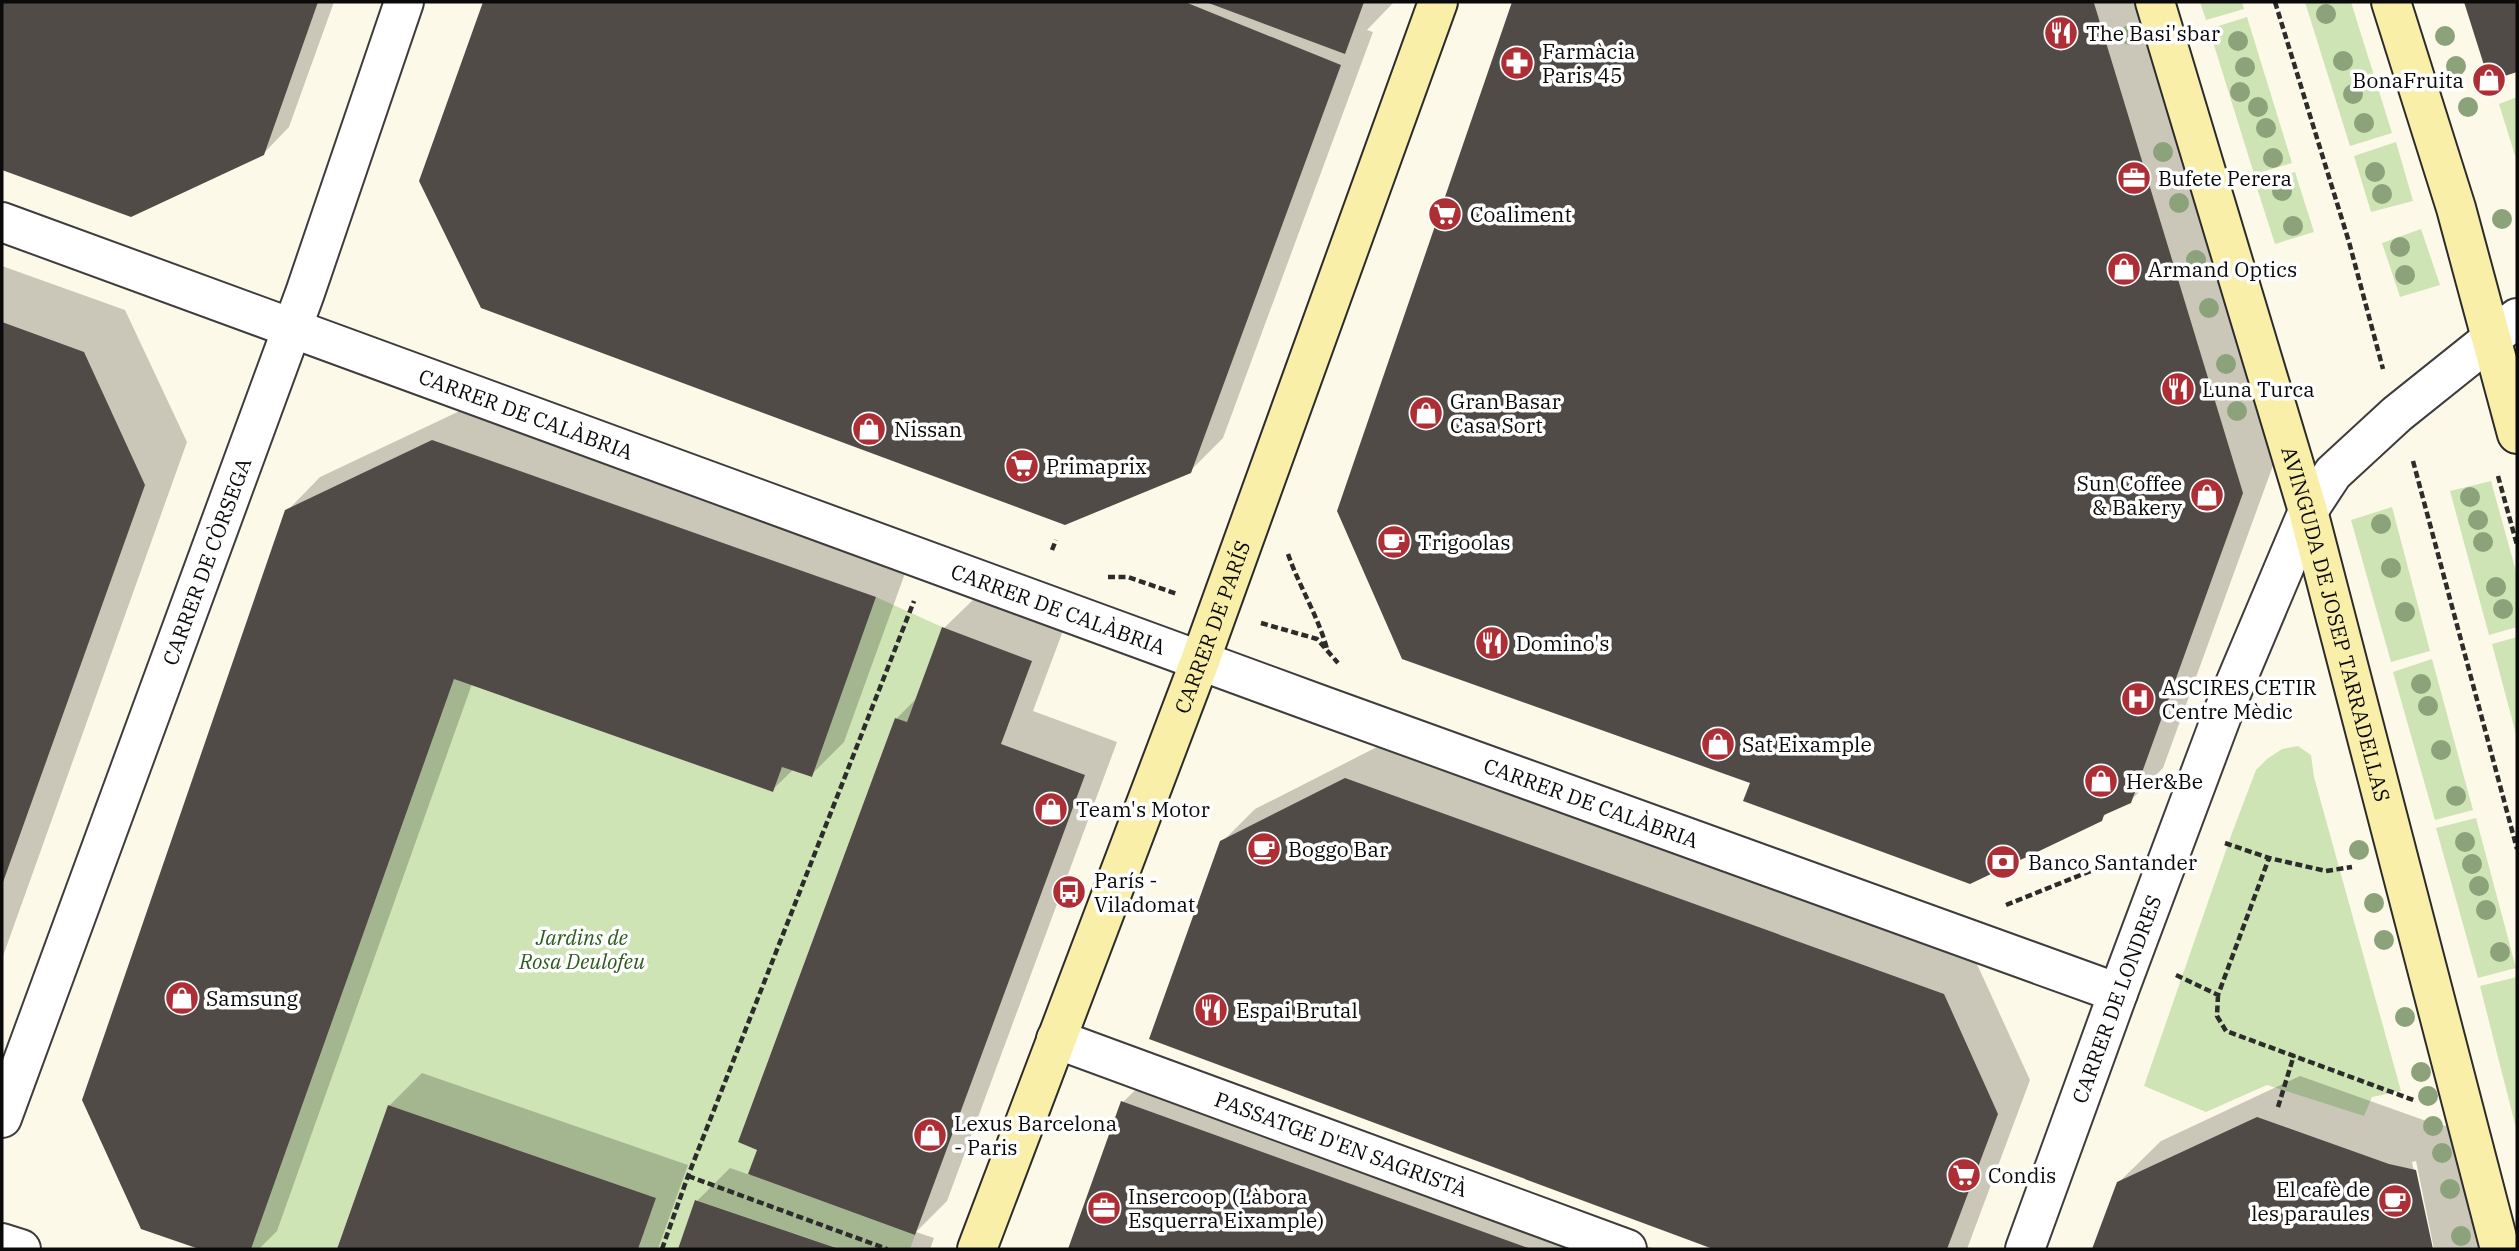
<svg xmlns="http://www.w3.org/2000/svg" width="2519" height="1251" font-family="'IBM Plex Serif',serif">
<rect width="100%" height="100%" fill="#fdf9e8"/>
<!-- green -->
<path fill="#cee4b5" d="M2200,2H2242L2244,9L2206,20Z
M2305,2H2351L2392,133L2350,146Z
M2247,17L2292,163L2254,174L2209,29Z
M2517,97V162L2499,104Z
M2396,142L2413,201L2371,212L2354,156Z
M2295,172L2314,232L2275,244L2256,185Z
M2421,229L2440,285L2400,297L2382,243Z
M2491,481L2517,575V627L2489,635L2450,491Z
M2392,507L2430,651L2391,662L2351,520Z
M876,597L942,627L907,722L895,718L738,1142L757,1150L749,1174L915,1235L910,1249H840L696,1200L678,1249H638L656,1198L388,1105L337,1249H251L454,679L773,792L782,767L812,777Z
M2517,637V738L2492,644Z
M2432,659L2473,810L2435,820L2393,672Z
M2298,746L2311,755L2314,777L2401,1091L2372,1097L2364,1116L2267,1085L2206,1112L2144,1086L2232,833L2256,770L2267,759L2282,749Z
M2476,818L2516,968L2478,978L2436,828Z
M2517,977V1132L2480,986Z"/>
<!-- shadow -->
<path fill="#0003" d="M2,2H334L289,127L263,154L131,215L2,168Z
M485,2H1394L1367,30L1373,32L1223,438L1190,471L421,181Z
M1514,2H2136L2275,460L2163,768L2130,801L2109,811L2101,819L1752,782L1339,511Z
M2466,2H2517V70L2490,79Z
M2,266L125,310L187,442L2,959Z
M466,408L908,565L844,742L811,775L794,769L772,790L472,684L277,1231L259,1249H204L143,1227L287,511L320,477Z
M977,596L1064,628L1033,711L1117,742L947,1201L916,1232L934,1238L930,1249H680L697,1201L730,1168L750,1175L760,1149L740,1141L897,718L918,697L944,628Z
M1379,746L1976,962L2030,1080L1967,1249H1718L1151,1038L1222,842L1255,809Z
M1156,1070L1655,1249H1069L1123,1102Z
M422,1073L688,1165L658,1249H339L389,1106Z
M2300,1076L2432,1123L2457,1128L2483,1249H2434L2416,1161L2412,1162L2431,1249H2094L2118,1183L2161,1141Z"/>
<!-- building -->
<path fill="#514b47" d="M2,2H318L264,155L131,217L2,170Z
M483,2H1185L1341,65L1191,473L1065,525L481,308L419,181Z
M1206,2H1364L1345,54Z
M1512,2L2094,3L2243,493L2131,803L2104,815L2102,821L1970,884L1743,801L1750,783L1402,659L1337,511Z
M2464,2H2517V72L2489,81Z
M2,322L84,352L145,485L2,885Z
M432,440L876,597L812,777L782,767L773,792L454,679L251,1249H199L141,1229L82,1100L285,510Z
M942,627L1032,661L1001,744L1085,775L915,1235L748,1174L757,1150L738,1142L895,718L907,722Z
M1345,778L1944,994L1998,1114L1947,1249H1713L1149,1039L1220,841Z
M1121,1101L1531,1249H1068Z
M388,1105L656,1198L638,1249H337Z
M2257,1117L2389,1164L2416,1170L2433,1249H2092L2117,1182Z
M695,1200L839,1249H678Z"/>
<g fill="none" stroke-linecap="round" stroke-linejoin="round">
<!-- minor casing -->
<g stroke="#3d3d3d" stroke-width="42">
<g id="minor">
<path id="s1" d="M2,222L1321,705L2118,993"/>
<path id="s2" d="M1056,1039L1627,1249"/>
<path id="s3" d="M2,1118L305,293L404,2"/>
<path d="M2,1243L21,1249"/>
<path id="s4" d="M2025,1249L2118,993L2224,710L2308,511L2333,473L2397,414L2517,318"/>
</g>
</g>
<!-- secondary casing -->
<g stroke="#2c2c2c" stroke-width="42">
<g id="secondary">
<path id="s5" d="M2155,2L2308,511L2500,1249"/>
<path d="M2391,2L2456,208L2517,434"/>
<path id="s6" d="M977,1249L1200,661L1438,2"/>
</g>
</g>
<!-- path -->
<path stroke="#2c2c2c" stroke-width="4.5" stroke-dasharray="7 3.5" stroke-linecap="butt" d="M2275,2L2349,242L2383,369
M2413,461L2517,849
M2498,476L2517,545
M1052,550L1056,540
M1288,554C1299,586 1318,616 1327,649
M1108,577H1128L1177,594
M1261,623L1317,639L1338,663
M2225,843L2269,858L2326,871L2352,867
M2006,905L2118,860
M2176,975L2218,995L2269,858
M2218,995L2217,1016L2226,1031L2416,1101
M2278,1107L2294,1055
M688,1176L887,1249
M662,1249L688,1176L914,601"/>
<!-- minor -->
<use href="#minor" stroke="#fff" stroke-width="38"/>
<!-- secondary -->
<use href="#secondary" stroke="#f9efa8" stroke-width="38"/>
</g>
<!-- trees -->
<g fill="#8ba27a">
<circle cx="2326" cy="14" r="10"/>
<circle cx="2130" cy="35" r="10"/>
<circle cx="2445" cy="36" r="10"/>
<circle cx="2238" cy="41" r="10"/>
<circle cx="2343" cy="61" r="10"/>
<circle cx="2456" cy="66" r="10"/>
<circle cx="2245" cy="67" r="10"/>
<circle cx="2240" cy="92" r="10"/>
<circle cx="2353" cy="94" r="10"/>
<circle cx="2258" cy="107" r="10"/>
<circle cx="2468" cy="107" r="10"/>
<circle cx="2364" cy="123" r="10"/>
<circle cx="2266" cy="128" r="10"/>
<circle cx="2163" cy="152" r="10"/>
<circle cx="2273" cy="158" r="10"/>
<circle cx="2375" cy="172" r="10"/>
<circle cx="2282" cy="191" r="10"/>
<circle cx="2382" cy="194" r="10"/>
<circle cx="2179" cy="203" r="10"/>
<circle cx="2502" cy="219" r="10"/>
<circle cx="2293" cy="226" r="10"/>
<circle cx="2400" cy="247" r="10"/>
<circle cx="2196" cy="260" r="10"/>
<circle cx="2405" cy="275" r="10"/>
<circle cx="2209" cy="308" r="10"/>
<circle cx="2226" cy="364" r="10"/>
<circle cx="2237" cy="411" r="10"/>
<circle cx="2470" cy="497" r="10"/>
<circle cx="2478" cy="520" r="10"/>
<circle cx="2381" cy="524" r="10"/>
<circle cx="2483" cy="542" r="10"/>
<circle cx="2391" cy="568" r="10"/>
<circle cx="2496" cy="587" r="10"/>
<circle cx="2503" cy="609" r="10"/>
<circle cx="2405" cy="612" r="10"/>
<circle cx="2421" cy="684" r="10"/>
<circle cx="2428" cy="706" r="10"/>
<circle cx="2441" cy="750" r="10"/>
<circle cx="2456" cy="796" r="10"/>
<circle cx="2465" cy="842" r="10"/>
<circle cx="2359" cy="850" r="10"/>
<circle cx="2472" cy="864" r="10"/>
<circle cx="2479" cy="886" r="10"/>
<circle cx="2374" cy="903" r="10"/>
<circle cx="2486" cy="910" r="10"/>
<circle cx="2384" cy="940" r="10"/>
<circle cx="2500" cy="952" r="10"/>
<circle cx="2405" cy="1017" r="10"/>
<circle cx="2421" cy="1072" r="10"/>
<circle cx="2428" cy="1096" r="10"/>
<circle cx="2433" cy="1126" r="10"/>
<circle cx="2442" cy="1153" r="10"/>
<circle cx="2450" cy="1189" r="10"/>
<circle cx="2461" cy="1236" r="10"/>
</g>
<!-- icons -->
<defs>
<g id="restaurant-disc" transform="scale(1.75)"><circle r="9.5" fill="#ae2e35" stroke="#fff"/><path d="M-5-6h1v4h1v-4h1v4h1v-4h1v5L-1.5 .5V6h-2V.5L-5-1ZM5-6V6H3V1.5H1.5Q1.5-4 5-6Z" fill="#fff"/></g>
<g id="pharmacy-disc" transform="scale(1.75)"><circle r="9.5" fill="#ae2e35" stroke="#fff"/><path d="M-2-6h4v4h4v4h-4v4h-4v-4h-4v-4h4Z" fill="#fff"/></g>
<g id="shop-disc" transform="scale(1.75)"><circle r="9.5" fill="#ae2e35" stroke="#fff"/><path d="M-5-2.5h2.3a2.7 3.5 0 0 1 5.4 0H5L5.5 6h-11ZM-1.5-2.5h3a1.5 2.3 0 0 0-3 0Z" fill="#fff"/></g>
<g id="office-disc" transform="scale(1.75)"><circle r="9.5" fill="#ae2e35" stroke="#fff"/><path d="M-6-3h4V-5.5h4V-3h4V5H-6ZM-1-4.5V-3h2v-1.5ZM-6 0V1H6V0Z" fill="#fff"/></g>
<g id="supermarket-disc" transform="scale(1.75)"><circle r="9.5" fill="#ae2e35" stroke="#fff"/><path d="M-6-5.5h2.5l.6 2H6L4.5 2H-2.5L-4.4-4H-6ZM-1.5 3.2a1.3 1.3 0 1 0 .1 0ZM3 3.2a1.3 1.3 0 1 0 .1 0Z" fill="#fff"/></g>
<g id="cafe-disc" transform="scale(1.75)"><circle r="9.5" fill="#ae2e35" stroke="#fff"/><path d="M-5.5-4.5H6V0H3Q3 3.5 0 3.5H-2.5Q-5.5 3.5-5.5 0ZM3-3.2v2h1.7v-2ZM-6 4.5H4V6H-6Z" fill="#fff"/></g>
<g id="hospital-disc" transform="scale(1.75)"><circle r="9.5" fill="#ae2e35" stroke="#fff"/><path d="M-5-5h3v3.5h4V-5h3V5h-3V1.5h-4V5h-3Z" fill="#fff"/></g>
<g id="bank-disc" transform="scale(1.75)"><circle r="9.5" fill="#ae2e35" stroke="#fff"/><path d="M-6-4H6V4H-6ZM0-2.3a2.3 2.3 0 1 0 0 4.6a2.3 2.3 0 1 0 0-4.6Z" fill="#fff"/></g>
<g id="bus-disc" transform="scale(1.75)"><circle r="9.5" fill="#ae2e35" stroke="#fff"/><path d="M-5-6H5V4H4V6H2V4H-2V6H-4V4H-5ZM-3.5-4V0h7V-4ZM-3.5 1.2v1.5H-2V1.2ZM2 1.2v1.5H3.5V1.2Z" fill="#fff"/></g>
</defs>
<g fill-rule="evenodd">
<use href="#restaurant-disc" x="2061" y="33"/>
<use href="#pharmacy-disc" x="1517" y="63"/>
<use href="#shop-disc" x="2489" y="80"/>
<use href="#office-disc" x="2134" y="178"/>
<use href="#supermarket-disc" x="1445" y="214"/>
<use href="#shop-disc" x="2124" y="269"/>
<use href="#restaurant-disc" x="2178" y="389"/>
<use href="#shop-disc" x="1426" y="413"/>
<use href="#shop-disc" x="869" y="429"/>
<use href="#supermarket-disc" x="1022" y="466"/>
<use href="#shop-disc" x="2207" y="495"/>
<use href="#cafe-disc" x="1394" y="542"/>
<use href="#restaurant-disc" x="1492" y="643"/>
<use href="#hospital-disc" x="2138" y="699"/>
<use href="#shop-disc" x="1718" y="744"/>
<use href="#shop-disc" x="2101" y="781"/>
<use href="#shop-disc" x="1051" y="809"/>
<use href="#cafe-disc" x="1264" y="849"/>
<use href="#bank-disc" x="2003" y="862"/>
<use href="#bus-disc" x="1069" y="892"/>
<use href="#shop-disc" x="182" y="998"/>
<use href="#restaurant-disc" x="1211" y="1010"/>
<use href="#shop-disc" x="930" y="1135"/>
<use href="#supermarket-disc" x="1964" y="1175"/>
<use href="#cafe-disc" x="2395" y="1201"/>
<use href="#office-disc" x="1104" y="1208"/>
</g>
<g text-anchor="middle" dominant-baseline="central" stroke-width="7" stroke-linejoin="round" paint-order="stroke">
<!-- poi labels -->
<g font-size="21" fill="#0a0a0a" stroke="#fff" text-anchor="start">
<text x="2086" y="33">The Basi'sbar</text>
<text x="1542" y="51">Farmàcia<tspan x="1542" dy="24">Paris 45</tspan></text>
<text x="2464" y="80" text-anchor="end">BonaFruita</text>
<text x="2158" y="178">Bufete Perera</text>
<text x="1470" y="214">Coaliment</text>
<text x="2148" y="269">Armand Optics</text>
<text x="2202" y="389">Luna Turca</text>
<text x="1450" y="401">Gran Basar<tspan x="1450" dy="24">Casa Sort</tspan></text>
<text x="894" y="429">Nissan</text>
<text x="1046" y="466">Primaprix</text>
<text x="2182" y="483" text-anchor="end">Sun Coffee<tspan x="2182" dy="24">&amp; Bakery</tspan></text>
<text x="1418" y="542">Trigoolas</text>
<text x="1516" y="643">Domino's</text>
<text x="2162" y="687">ASCIRES CETIR<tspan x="2162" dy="24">Centre Mèdic</tspan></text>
<text x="1742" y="744">Sat Eixample</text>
<text x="2126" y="781">Her&amp;Be</text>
<text x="1076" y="809">Team's Motor</text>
<text x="1288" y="849">Boggo Bar</text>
<text x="2028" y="862">Banco Santander</text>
<text x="1094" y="880">París -<tspan x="1094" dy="24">Viladomat</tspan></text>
<text x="206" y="998">Samsung</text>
<text x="1236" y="1010">Espai Brutal</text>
<text x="954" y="1123">Lexus Barcelona<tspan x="954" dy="24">- Paris</tspan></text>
<text x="1988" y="1175">Condis</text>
<text x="2370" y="1189" text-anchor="end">El cafè de<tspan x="2370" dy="24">les paraules</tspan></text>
<text x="1128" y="1196">Insercoop (Làbora<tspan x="1128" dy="24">Esquerra Eixample)</tspan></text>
</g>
<!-- street labels -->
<g font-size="21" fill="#0a0a0a" stroke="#fff">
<text stroke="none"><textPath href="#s1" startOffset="558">CARRER DE CALÀBRIA</textPath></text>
<text stroke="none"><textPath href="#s3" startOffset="593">CARRER DE CÒRSEGA</textPath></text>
<text stroke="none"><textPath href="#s1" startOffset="1125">CARRER DE CALÀBRIA</textPath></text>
<text stroke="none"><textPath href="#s5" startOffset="648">AVINGUDA DE JOSEP TARRADELLAS</textPath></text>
<text stroke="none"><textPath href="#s6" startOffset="665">CARRER DE PARÍS</textPath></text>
<text stroke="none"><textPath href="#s1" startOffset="1692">CARRER DE CALÀBRIA</textPath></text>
<text stroke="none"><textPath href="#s4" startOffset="266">CARRER DE LONDRES</textPath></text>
<text stroke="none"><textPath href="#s2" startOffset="304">PASSATGE D'EN SAGRISTÀ</textPath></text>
</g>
<!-- park labels -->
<g font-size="21" font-style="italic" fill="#2d5b20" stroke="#fff">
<text x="582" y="937">Jardins de<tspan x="582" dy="24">Rosa Deulofeu</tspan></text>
</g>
</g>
<!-- border -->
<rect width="2519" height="1251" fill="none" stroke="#0a0a0a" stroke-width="7"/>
</svg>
